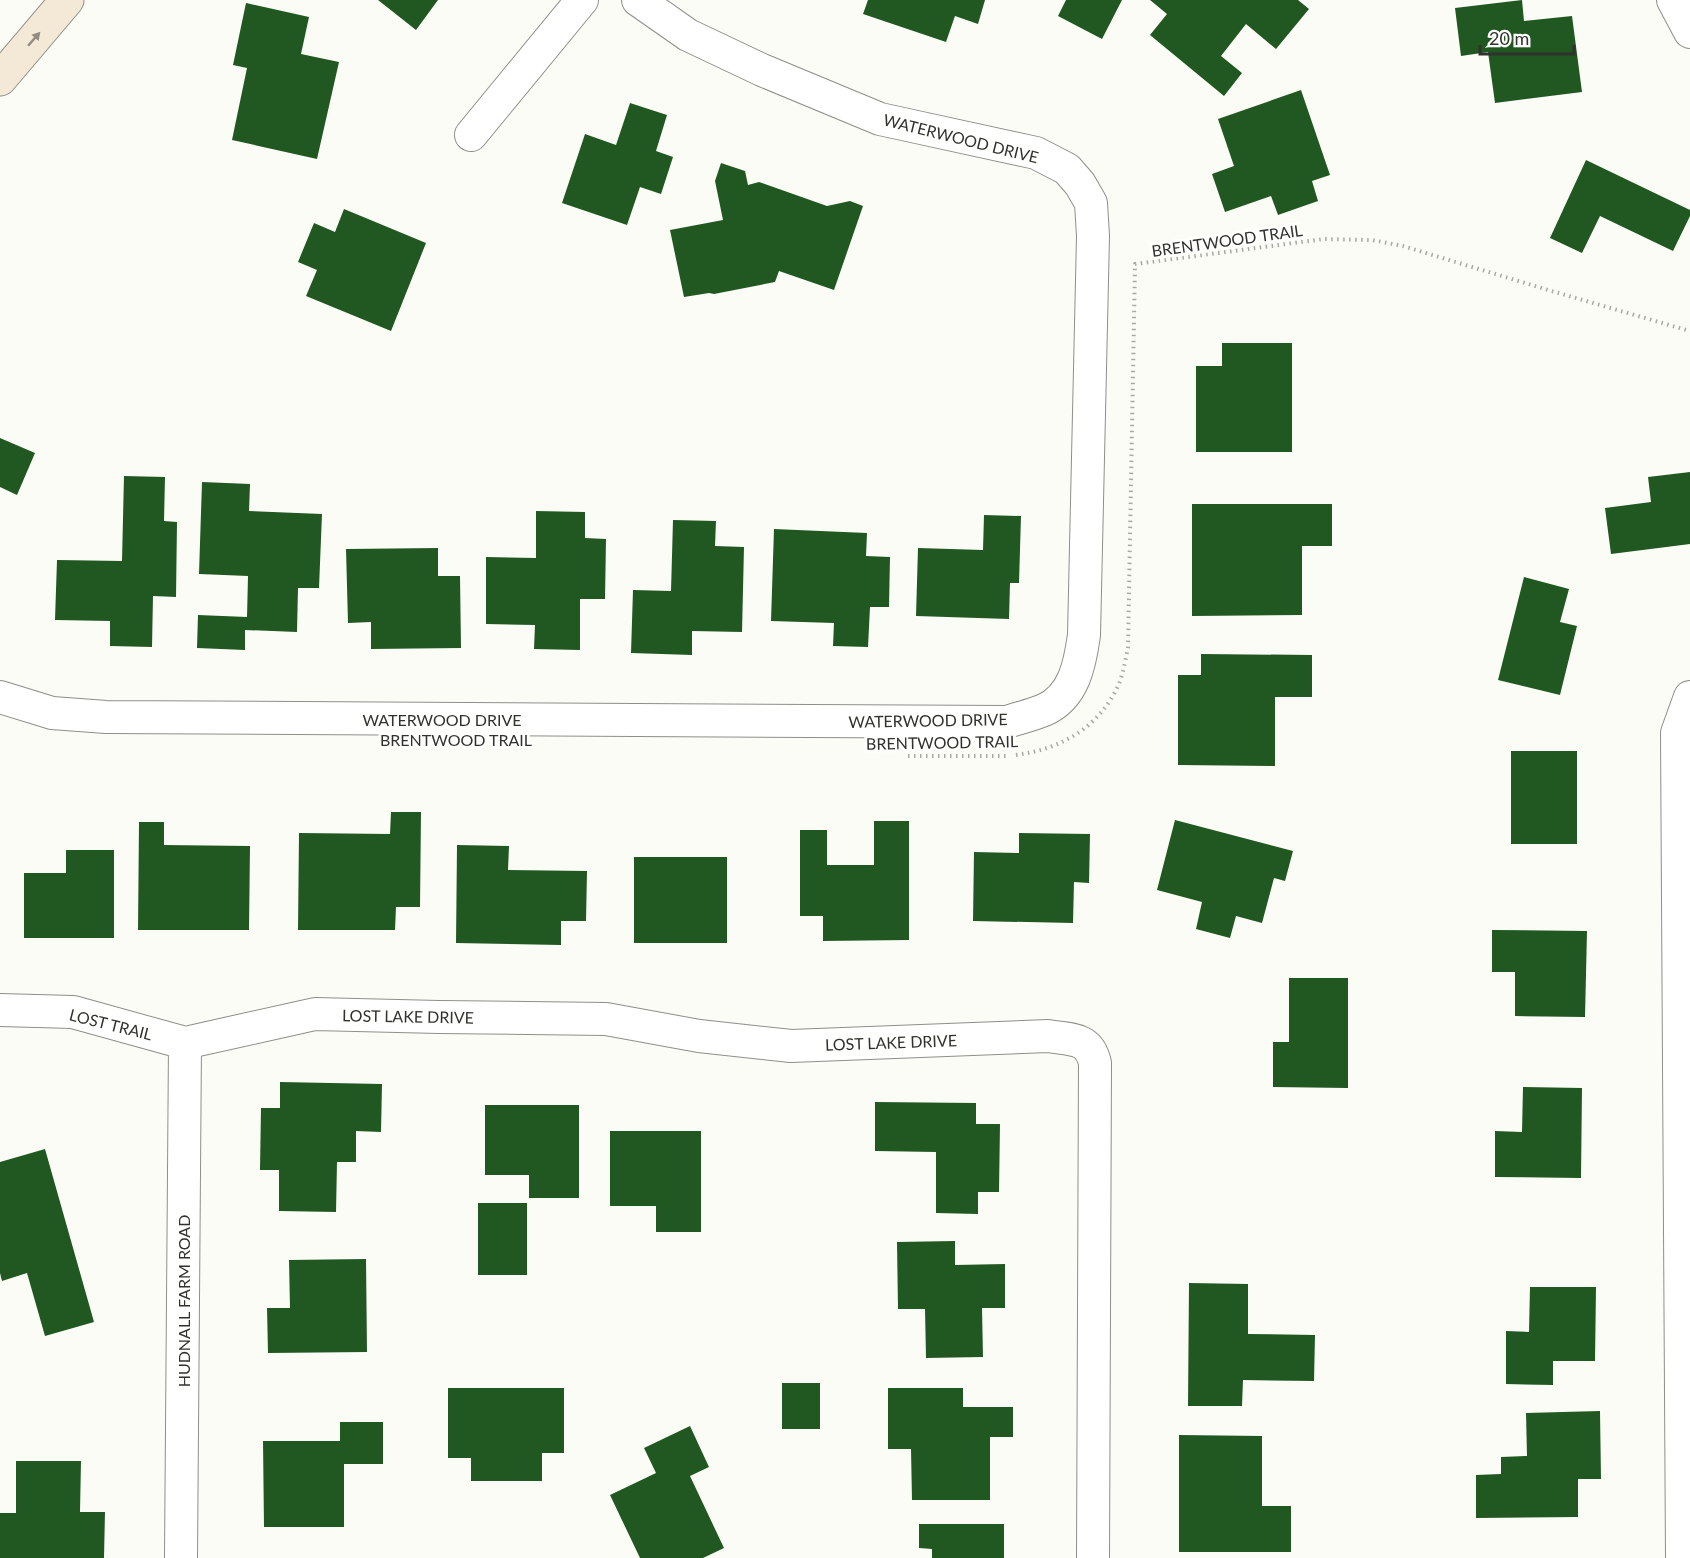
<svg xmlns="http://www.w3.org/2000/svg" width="1690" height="1558" font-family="Lato,sans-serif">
<rect width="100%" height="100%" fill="#fbfcf5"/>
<!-- building -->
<path fill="#215822" d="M378,0H438L416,30Z
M868,0H985L978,24L955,16L946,42L863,14Z
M1066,0H1122L1102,39L1058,16Z
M1150,0H1298L1309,9L1276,49L1246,24L1221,56L1242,73L1224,96L1150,35L1167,14Z
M1522,0L1524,21L1572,16L1582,92L1495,103L1488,52L1461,56L1455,8Z
M246,3L309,17L301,54L339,62L317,159L232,140L247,68L233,65Z
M1301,90L1330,175L1312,181L1318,201L1278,215L1271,196L1225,212L1212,174L1234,166L1218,119Z
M630,103L667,115L656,151L673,157L661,194L640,187L627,225L562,203L585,134L616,145Z
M1586,160L1690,210V216L1673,251L1600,216L1582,253L1550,238Z
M721,163L745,171L748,185L759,182L827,206L850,201L863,206L834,290L779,271L775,282L714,294L709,293L684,297L670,230L723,220L715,181Z
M344,209L426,243L391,331L306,296L317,270L298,262L314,223L335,232Z
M1222,343H1292V452H1196V366H1222Z
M0,438L35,453L17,495L0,487Z
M1690,472V544L1611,554L1605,508L1651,502L1648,477Z
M124,476L165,477L164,521L177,522L176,597L153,596L152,647L110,646V621L55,620L57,560L122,561Z
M202,482L250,484L249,511L322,514L319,588H298L297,632L245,630V650L197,648L198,615L247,617L248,576L199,574Z
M1192,504H1332V546H1302V615L1192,616Z
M536,511L585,512V538L606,539L605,599H580V650L534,649L535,625L486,624V557L536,558Z
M984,515L1021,516L1019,583H1010L1009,619L916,616L918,548L983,550Z
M673,520L716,521L715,546L744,547L742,632L692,631V655L631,653L633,590L671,591Z
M774,529L867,533L866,556L890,557L889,607H870L868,647L833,646L834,623L771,621Z
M438,548V576H460L461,648L371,649V622L348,623L346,549Z
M1524,577L1569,589L1560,622L1577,626L1560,695L1498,680Z
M1201,654L1312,655V697H1275V766L1178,765V675H1201Z
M1511,751H1577V844H1511Z
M391,812H421L420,907H396L395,930H298L299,833L390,834Z
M1175,820L1293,851L1285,881L1274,878L1262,923L1236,916L1230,938L1196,929L1202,902L1157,890Z
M874,821H909V940L823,941V916H800V830H827V865H874Z
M139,822H164V845L250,846L249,930H138Z
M1019,833L1090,834L1089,883L1074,882L1073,923L973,921L974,852L1019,853Z
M457,845L509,846L508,870L587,871L586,921H561V945L456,943Z
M66,850H114V938H24V873H66Z
M634,857H727V943H634Z
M1492,930L1587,931L1585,1017L1515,1016V972H1492Z
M1289,978H1348V1088L1273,1087V1042H1289Z
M280,1082L382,1084L381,1132L356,1131V1162H337L336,1212L279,1211V1170H260L261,1108H280Z
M1523,1087L1582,1088L1581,1178L1495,1177V1131L1522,1132Z
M875,1102L976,1103V1124H1000L999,1192H978V1214L936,1213V1152L875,1151Z
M485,1105H579V1198H529V1175H485Z
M610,1131H701V1232H656V1206H610Z
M45,1149L94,1322L45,1336L27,1273L2,1281L0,1273V1162Z
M478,1203H527V1275H478Z
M955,1241V1265L1005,1264V1308H982L983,1357L926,1358L925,1309H898L897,1242Z
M366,1259L367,1352L268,1353L267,1308H290L289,1260Z
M1189,1283L1248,1284V1334L1315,1335L1314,1381L1243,1380L1242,1406H1188Z
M1530,1287H1596L1595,1361H1553V1385L1506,1384V1331L1529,1332Z
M782,1383H820V1429H782Z
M448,1388H564V1453H542V1481H471V1458H448Z
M888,1388H963V1407H1013V1437H990V1500H912L911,1449H888Z
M1600,1411L1601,1479H1578V1517L1476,1518V1475L1501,1474V1457L1527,1456L1526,1413Z
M340,1422H383V1464H344V1527H264L263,1441H340Z
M690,1426L709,1467L690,1476L724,1548L703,1558H640L610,1495L656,1473L644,1448Z
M1179,1435L1262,1436V1506H1291V1552H1179Z
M16,1461H81L80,1512H105L104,1558H0V1513H16Z
M919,1524H1004V1558H932V1549L919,1548Z"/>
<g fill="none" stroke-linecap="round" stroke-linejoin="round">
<!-- minor casing -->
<g stroke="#8e8f89" stroke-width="34">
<path id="minor" d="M1673,0L1690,32
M471,135L582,0
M0,697L52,713L106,717L1007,722C1019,718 1032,715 1044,710C1074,697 1080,664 1084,635L1093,236L1091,203L1080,184L1067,169L1036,153L880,119L762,70L688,35L638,0
M0,1010L73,1012L185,1043L315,1014L439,1017L606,1019L699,1036L791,1046L1048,1036C1072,1040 1089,1037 1095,1063L1093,1558
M181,1558L185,1043
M1682,1558L1677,733L1690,697"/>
</g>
<!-- secondary casing -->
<g stroke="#8e8f89" stroke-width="35">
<path id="secondary" d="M0,79L67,0"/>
</g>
<!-- path -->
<path stroke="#a8a9a4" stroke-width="4" stroke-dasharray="1.5 4.5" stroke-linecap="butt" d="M1016,755C1060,749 1097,729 1117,688C1123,676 1125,661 1128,648L1135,264L1324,239L1372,240L1403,246L1548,290L1690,331
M908,756H1006"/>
<!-- minor -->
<use href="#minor" stroke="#fff" stroke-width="32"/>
<!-- secondary -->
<use href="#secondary" stroke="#f4e9d6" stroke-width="33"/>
</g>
<!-- one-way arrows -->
<defs><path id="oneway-solid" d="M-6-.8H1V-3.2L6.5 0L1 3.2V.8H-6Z" transform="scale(1.5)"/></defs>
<use fill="#928d82" href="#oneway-solid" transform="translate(34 39) rotate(-49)"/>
<g text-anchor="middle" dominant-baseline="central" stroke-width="6" stroke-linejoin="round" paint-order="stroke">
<!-- street labels -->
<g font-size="16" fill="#31312e" stroke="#fffffe">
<text transform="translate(961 138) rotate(14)">WATERWOOD DRIVE</text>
<text transform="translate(1227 240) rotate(-8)">BRENTWOOD TRAIL</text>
<text x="442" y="719">WATERWOOD DRIVE</text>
<text transform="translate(928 720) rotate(-1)">WATERWOOD DRIVE</text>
<text x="456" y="739">BRENTWOOD TRAIL</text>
<text transform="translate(942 742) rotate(-1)">BRENTWOOD TRAIL</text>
<text transform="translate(408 1016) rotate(1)">LOST LAKE DRIVE</text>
<text transform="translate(111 1024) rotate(14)">LOST TRAIL</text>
<text transform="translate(891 1042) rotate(-2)">LOST LAKE DRIVE</text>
<text transform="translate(183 1301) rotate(-90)">HUDNALL FARM ROAD</text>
</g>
</g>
<!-- scale -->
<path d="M1480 45v9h94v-9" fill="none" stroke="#31312e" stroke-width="3"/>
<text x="1489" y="45" font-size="18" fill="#31312e" stroke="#fffffe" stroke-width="4.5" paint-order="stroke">20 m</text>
</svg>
